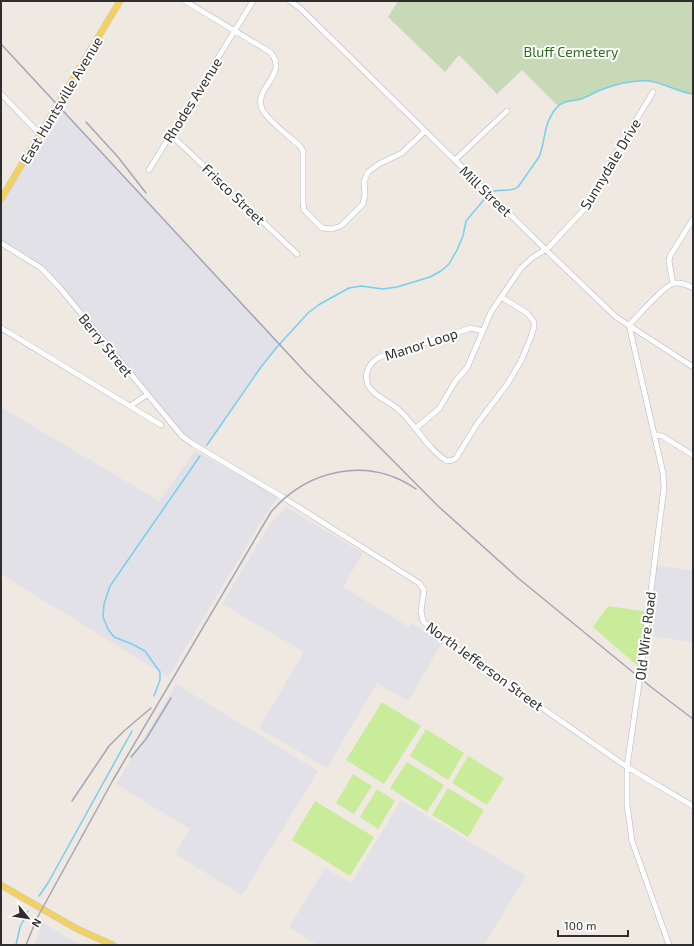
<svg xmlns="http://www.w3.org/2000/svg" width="694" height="946" font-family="'Exo 2',sans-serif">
<rect width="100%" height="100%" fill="#efe9e1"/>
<!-- industrial -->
<path fill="#e3e1e8" d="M58,105L280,344L261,367L204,451L182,436L41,268L1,243V199Z
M1,407L159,501L195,451L278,497L264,517L168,677L1,574Z
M286,507L363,553L343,587L409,627L412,623L442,643L408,701L377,683L327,768L259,728L304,652L222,604L268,527Z
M655,565L693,571V642L646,635Z
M176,684L318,771L242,895L175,854L190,829L116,784Z
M401,800L526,876L484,945H317L289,927L325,868L351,883Z
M42,922L71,940L83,945H34Z"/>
<!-- cemetery -->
<path fill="#c8d9b8" d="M398,1H693V94C678,92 664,83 649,81C632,80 613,85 598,91C592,94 587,97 581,99C573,102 565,101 558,106L522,70L497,94L459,55L445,72L388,17Z"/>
<!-- pitch -->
<path fill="#c9ec9a" d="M608,606L649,612L641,669L593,627Z
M382,702L421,726L384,784L346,760Z
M426,729L464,753L448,780L410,756Z
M468,756L504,778L487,805L452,783Z
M407,762L444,785L427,812L390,788Z
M353,774L372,786L354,814L336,803Z
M448,788L484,810L468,837L432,815Z
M377,789L395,801L378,829L360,817Z
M315,801L374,837L350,876L292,840Z"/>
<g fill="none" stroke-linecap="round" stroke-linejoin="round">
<!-- stream -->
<path stroke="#75cff0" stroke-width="1.5" d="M491,192C500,188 510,193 518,187L539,157C545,144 543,129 551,116C553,111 558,105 563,103C568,100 575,101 581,99C587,97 592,94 598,91C613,85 633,80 649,81C664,83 678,92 693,94
M207,445L261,367L277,347L308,313L320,304L349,288L361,286L383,289L397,287L430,277L441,271L449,264L457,250L463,236L466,221L487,196
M154,696L160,680V672L145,651L132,644L114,637L108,629L103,617L104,604L110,586L200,456
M39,896L48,883L132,731
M16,945L20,927L28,911"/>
<!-- minor casing -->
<g stroke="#b4b7c1" stroke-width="6">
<path id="minor" d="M185,1L270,52C290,74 253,87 262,109C267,120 291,138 300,146L303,151V203L304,210L322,228L332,229L341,226L363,204L365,194L364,182L368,172L379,164L402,153L425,131
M290,1L300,8L545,249L616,317L693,367
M1,94L40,134
M171,135L297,254
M455,160L507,111
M149,170L253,1
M1,243L41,268L60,288L172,424L182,436L193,444L284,498L419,583L424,590L421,611L423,621L437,635L627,767L693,806
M673,284L669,261L670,256L693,219
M629,325L663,473L664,488L640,677L627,767V804L632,841L669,945
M629,325C638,316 662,288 672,284C679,281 687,285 693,288
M1,328L161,425
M483,331L471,328L380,357C370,362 363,373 368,385C374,397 390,401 399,410C416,425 428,450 447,461L453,460L456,458L477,424L508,383L521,361L531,337L534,327V322L527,313L501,297
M130,406L147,395
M416,428L439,409L456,380L467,368L491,312L521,268L532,258L549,247L589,204L605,172L653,92
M654,435L662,436L693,455"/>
</g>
<!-- major casing -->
<g stroke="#c9c9c9" stroke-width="7">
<path id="major" d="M1,199L120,1
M1,885L77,929L113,945"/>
</g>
<!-- minor -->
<use href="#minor" stroke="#fff" stroke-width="5"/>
<!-- major -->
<use href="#major" stroke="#f2d163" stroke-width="6"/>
<!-- rail -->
<path stroke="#a3a6b8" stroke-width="1.5" d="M1,44L306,373L438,506L518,578L651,687L693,719
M86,122L118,157L146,193
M131,757L146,739L171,698
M72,801L109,746L124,731L151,708
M26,945L37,918L113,780L271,512C308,469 368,456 416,489"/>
</g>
<g text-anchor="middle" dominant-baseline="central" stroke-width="4" stroke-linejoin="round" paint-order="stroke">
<!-- park labels -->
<g font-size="14" fill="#2c6e1b" stroke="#fff">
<text x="571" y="51">Bluff Cemetery</text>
</g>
<!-- street labels -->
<g font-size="14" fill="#2e2e2e" stroke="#fff">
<text transform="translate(61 100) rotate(-59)">East Huntsville Avenue</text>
<text transform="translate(192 100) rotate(-58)">Rhodes Avenue</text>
<text transform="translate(610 164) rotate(-59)">Sunnydale Drive</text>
<text transform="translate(486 191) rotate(44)">Mill Street</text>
<text transform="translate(234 194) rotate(44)">Frisco Street</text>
<text transform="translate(421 344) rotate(-18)">Manor Loop</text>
<text transform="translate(106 345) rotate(51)">Berry Street</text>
<text transform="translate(645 636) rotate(-83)">Old Wire Road</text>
<text transform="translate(485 666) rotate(36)">North Jefferson Street</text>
</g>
</g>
<!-- border -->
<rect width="694" height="946" fill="none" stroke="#2e2e2e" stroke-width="4"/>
<!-- north arrow -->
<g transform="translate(28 918) rotate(120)" stroke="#ffffff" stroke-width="3" paint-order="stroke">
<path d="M0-3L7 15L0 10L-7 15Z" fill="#2e2e2e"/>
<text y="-6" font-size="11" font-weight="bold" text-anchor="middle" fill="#2e2e2e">N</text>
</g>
<!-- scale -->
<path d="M558 930v6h70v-6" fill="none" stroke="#2e2e2e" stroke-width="2"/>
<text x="564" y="930" font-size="12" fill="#2e2e2e" stroke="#ffffff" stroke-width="3" paint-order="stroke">100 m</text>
</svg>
